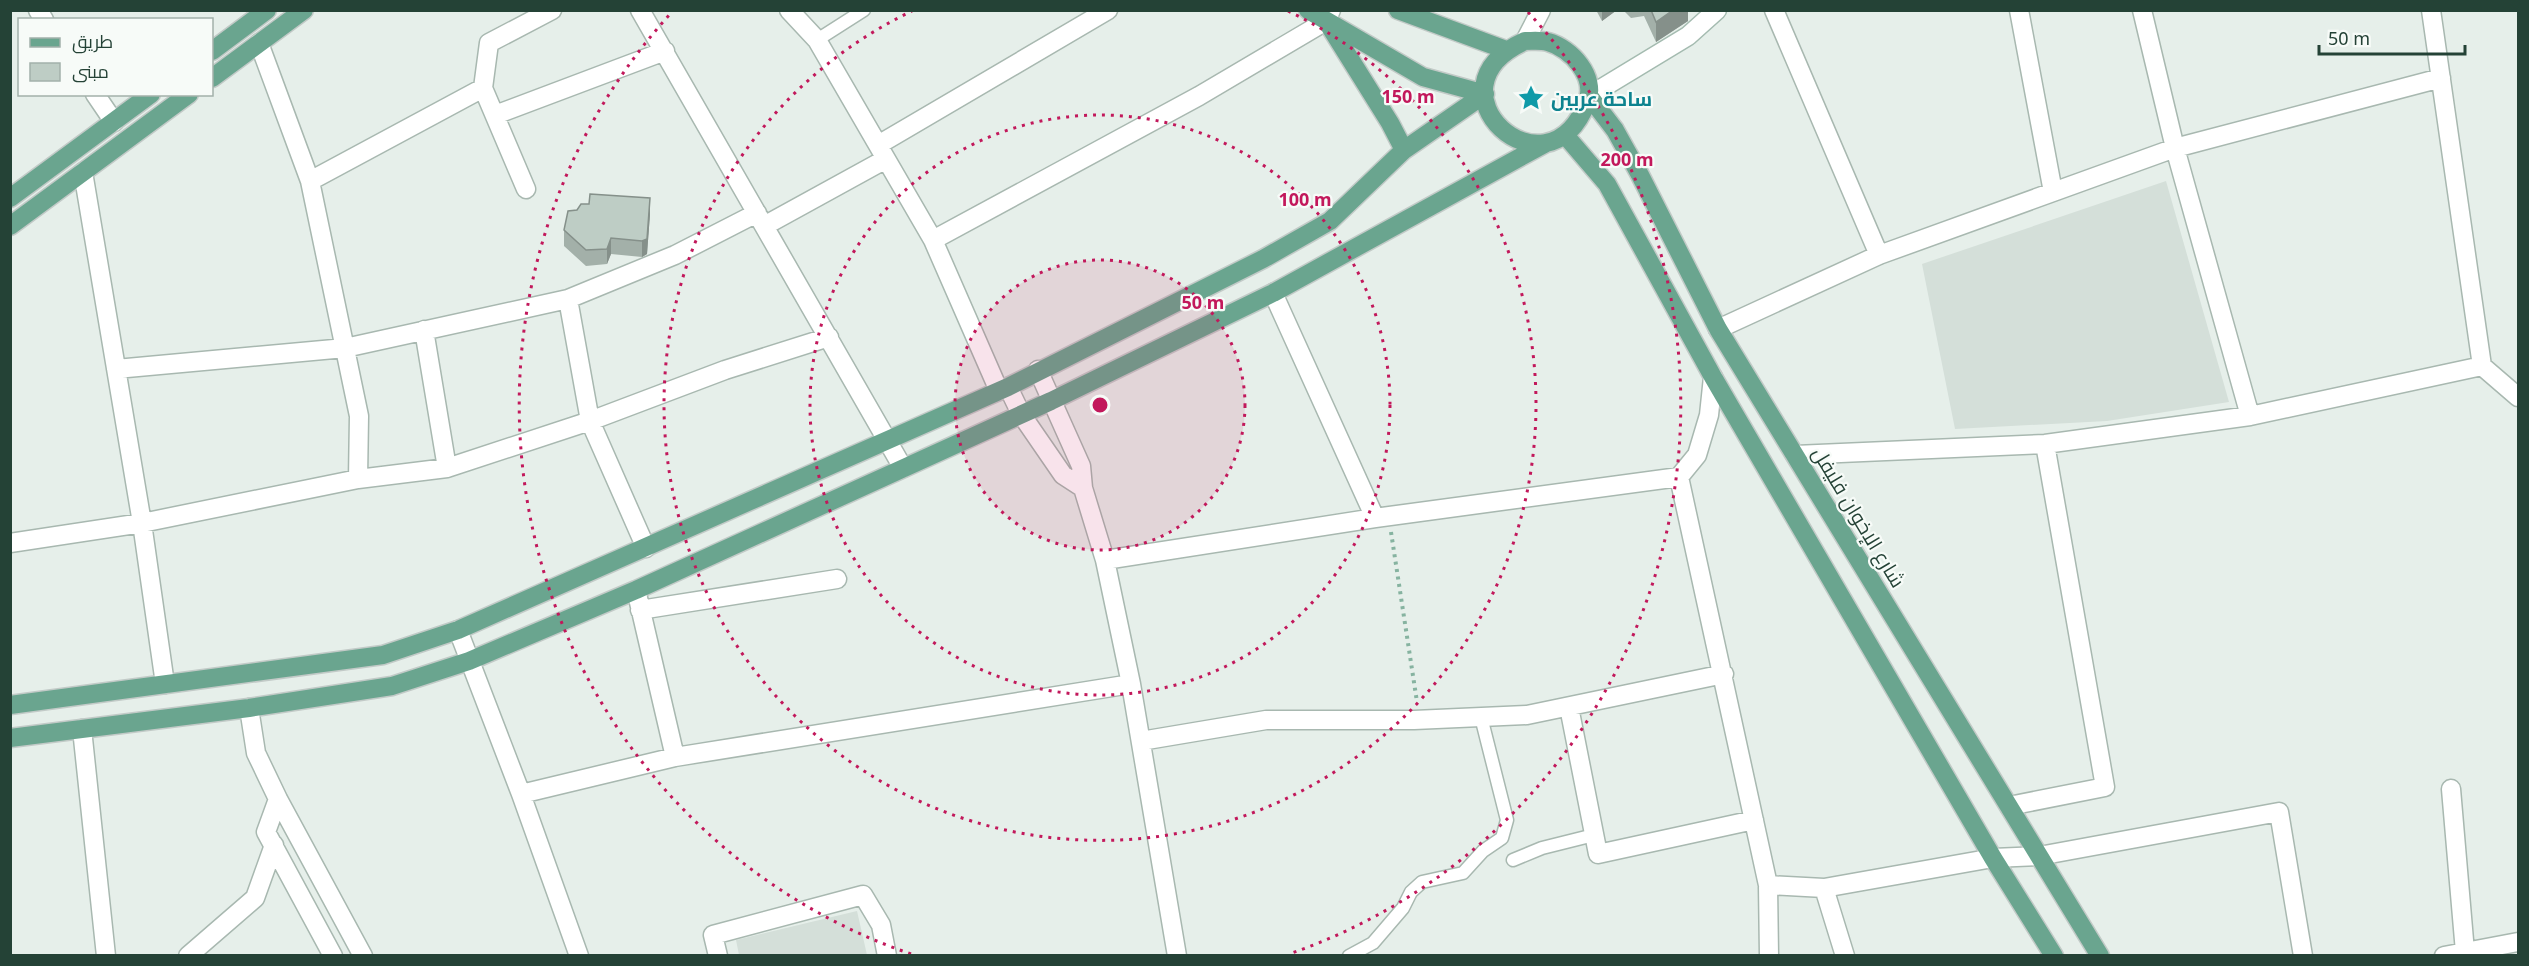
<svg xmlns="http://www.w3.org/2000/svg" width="2529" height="966" font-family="'Noto Sans',Cairo,sans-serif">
<rect width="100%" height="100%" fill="#e6efea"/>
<!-- built -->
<path fill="#d4dfd9" d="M2166,181L2229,402L2107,421L1955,429L1922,264Z
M857,911L867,955H739L736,940Z"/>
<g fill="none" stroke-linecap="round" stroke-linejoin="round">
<!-- service casing -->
<g stroke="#a8b8b0" stroke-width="15">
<path id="service" d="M817,40L864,10
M1513,860L1542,848L1594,835
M1349,956L1373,943L1403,908L1411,892L1422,882L1463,873L1483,851L1502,838L1507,820L1481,717"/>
</g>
<!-- minor casing -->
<g stroke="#a8b8b0" stroke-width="21">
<path id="minor" d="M38,10L44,20
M640,10L903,468
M789,10L817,40L933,240L999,391
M1774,10L1879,255
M2019,10L2053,192
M2142,10L2175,148L2250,416
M2431,10L2482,366L2518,397
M1525,41L1541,10
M259,43L310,181L359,416L358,479
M483,88L526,189
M95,94L114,122
M495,115L665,51
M878,145L1108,10
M83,172L142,523L165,684
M310,181L483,88L489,43L552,10
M764,226L886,159
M933,240L1199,96L1326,21L1331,10
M1273,293L1375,518
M568,299L675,255L757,213
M1718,329L1879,255L2175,148L2441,78
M424,330L447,468
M116,369L345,348L568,299L590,421L646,548
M1038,370L1081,466L1083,488L1105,560L1131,684L1177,956
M1713,377L1709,415L1697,455L1679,477L1768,885L1769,956
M1008,387L1021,414L1063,475L1083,488
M1795,455L2045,444L2250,416L2482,366
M10,543L142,523L358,479L447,468L590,421L725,370L829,337
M1105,560L1375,518L1679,477
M638,598L675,757
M640,610L837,579
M458,630L521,794L579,956
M1569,707L1598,854L1754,820
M249,708L256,753L278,799L363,956
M82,729L106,956
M1141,741L1266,720H1414L1527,715L1724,674
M2451,789L2465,952
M521,794L675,757L1131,684
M278,799L266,832L333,956
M2009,806L2105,787L2045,444
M1768,885L1824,888L1993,858L2039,856L2279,812L2303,956
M1824,888L1845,956
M188,956L255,898L274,845
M718,956L713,935L863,895L881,925L887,956
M2444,956L2518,942"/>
</g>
<!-- secondary casing -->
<g stroke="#a4bbb0" stroke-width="21">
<path id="secondary" d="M1589,96L1688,36L1717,10"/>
</g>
<!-- primary casing -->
<g stroke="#c2cac7" stroke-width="21">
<path id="primary" d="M1308,10L1423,77L1485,94
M1398,10L1506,50
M1327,22L1390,123L1404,150
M1525,41C1533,41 1541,40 1548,42C1571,48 1597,77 1587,102C1547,206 1419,89 1525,41Z
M212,51L267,10
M212,78L304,10
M1589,96L1615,130L1640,175L1718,329L2100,956
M1565,135L1607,184L1713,377L1993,858L2054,956
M10,198L151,94
M10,226L189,94
M10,705L383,655L458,630L1008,387L1263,259L1330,221L1404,150L1485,94
M10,738L249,708L392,686L469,661L636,590L1051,401L1273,293L1546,143"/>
</g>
<!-- path -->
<path stroke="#86b3a0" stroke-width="4" stroke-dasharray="3 4.5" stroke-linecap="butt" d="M1391,532L1417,702"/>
<!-- service -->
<use href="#service" stroke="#fff" stroke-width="12"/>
<!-- minor -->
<use href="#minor" stroke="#fff" stroke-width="18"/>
<!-- secondary -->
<use href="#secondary" stroke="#fff" stroke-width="18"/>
<!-- primary -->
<use href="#primary" stroke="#6aa58f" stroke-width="18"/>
</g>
<!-- wall -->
<path fill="#a3b0a9" d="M1596,10H1617L1602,21Z
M1623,10H1688V21L1656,42L1644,16L1631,18Z
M650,214L647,254L642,257L611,254L607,264L586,266L564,246V230Z"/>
<!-- shaded-wall -->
<path fill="#85908a" d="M1602,10H1617L1602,21Z
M1673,10H1688V21L1656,42V22Z
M650,198V214L647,254L642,257V241Z
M611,238V254L607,264V249Z"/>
<!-- building -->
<path fill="#becdc5" stroke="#85908a" stroke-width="1.5" d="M1651,10H1673L1656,22Z
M590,194L650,198L647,239L642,241L611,238L607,249L586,250L564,230L568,211L577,210L581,204H589Z"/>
<!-- distance rings -->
<circle cx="1100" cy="405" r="145" fill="#c2185b" fill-opacity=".12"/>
<g fill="none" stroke="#c2185b" stroke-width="3" stroke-dasharray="3 6">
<circle cx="1100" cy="405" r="145"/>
<circle cx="1100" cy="405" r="290"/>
<path d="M1288 11A436 436 0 1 1 912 11"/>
<path d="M911 954A581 581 0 0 1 672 12M1528 12A581 581 0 0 1 1289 954"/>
</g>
<!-- icons -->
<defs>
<g id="sight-bare" transform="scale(2.07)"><path d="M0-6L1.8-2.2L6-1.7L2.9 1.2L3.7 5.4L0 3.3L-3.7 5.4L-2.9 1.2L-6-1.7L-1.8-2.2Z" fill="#0f9aa8" stroke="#f7fbf8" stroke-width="2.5" paint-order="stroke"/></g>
</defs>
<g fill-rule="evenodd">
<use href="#sight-bare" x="1531" y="98"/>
</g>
<g text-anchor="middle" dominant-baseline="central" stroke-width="4.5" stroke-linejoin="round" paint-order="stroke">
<!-- culture labels -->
<g font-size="20" font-weight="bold" fill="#0d838f" stroke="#f7fbf8" text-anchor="start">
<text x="1551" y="98">ساحة عربين</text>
</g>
<!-- street labels -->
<g font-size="20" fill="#244236" stroke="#f7fbf8">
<text transform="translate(1859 517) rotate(59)">شارع الإخوان فليفل</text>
</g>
</g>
<circle cx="1100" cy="405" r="9" fill="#c2185b" stroke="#f7fbf8" stroke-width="3"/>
<g font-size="18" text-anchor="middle" font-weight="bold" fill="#c2185b" stroke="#f7fbf8" stroke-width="4.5" stroke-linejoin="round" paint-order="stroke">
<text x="1408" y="103">150 m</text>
<text x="1627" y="166">200 m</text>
<text x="1305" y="206">100 m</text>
<text x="1203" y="309">50 m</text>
</g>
<!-- border -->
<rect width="2529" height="966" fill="none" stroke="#244236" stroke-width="24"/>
<!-- legend -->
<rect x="18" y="18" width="195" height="78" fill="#f7fbf8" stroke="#a3b1aa" stroke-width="1.5"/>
<rect x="30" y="38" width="30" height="9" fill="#6aa58f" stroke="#a3b1aa" stroke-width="1.5"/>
<text x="72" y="48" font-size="18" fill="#244236">طريق</text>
<rect x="30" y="63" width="30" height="18" fill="#becdc5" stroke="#a3b1aa" stroke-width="1.5"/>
<text x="72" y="78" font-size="18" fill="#244236">مبنى</text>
<!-- scale -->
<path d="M2319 45v9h146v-9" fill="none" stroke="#244236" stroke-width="3"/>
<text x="2328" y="45" font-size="18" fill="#244236" stroke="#f7fbf8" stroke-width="4.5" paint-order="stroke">50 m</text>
</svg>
